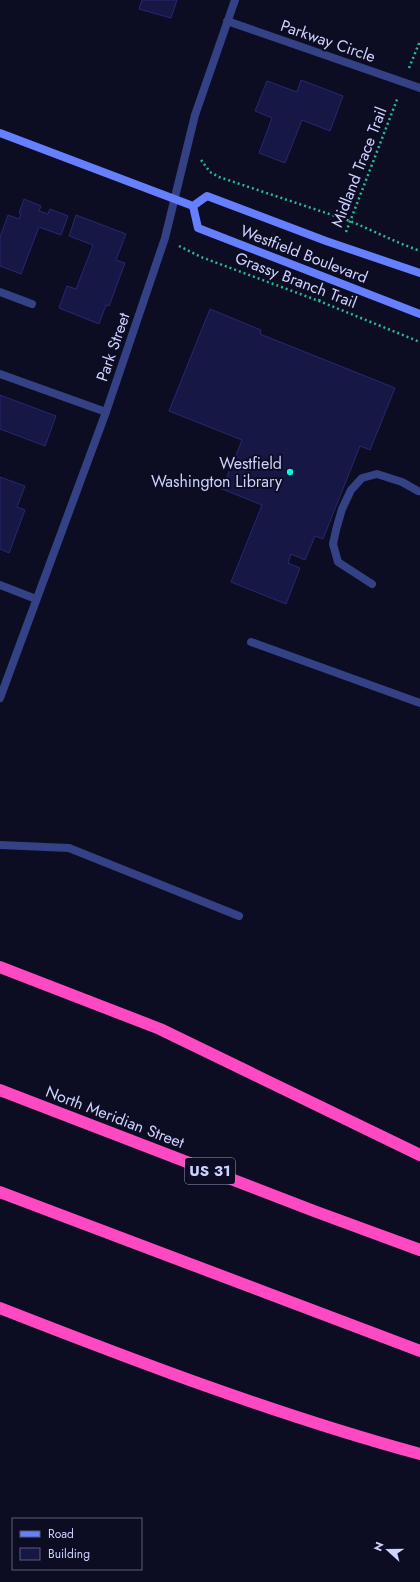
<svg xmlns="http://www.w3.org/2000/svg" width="420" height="1582" font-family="Jost,sans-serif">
<rect width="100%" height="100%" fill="#0c0d23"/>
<!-- building -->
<path fill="#171745" stroke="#282772" d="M142,0H177L171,18L139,9Z
M301,80L343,96L330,131L302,120L285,163L259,153L272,118L255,111L267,81L297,92Z
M24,199L41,206L39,211L48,214L50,209L68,216L61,235L39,227L21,274L0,266V237L8,215L19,219L21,214L19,213Z
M76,215L126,234L116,260L125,263L109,306L106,305L99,324L59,308L67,286L76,289L93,245L69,236Z
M210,309L261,330L260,334L395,388L370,450L360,446L323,539L315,536L305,560L291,554L288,563L300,568L286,604L231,582L262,505L222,489L242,440L169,411Z
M0,395L56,416L45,446L0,429Z
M0,477L25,486L17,507L25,510L9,553L0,549Z"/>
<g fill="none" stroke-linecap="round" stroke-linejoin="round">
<!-- path -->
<path stroke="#26bb95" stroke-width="2.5" stroke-dasharray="2 3" stroke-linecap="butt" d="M409,68L420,41
M201,160L210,172L219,177L350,221L402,244L420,251
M346,232L398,97
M179,246L201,257L319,301L420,342
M319,301L322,293"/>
<!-- lane -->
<path stroke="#344185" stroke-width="8" d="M0,292L32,304
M0,374L106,412
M372,584L338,562L333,544L336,530L342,509L351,490L362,478L377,474L402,482L418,491
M251,642L420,703
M0,845L69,848L239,916"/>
<!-- street -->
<path stroke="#344185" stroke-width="8" d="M227,21L420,88
M0,585L36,599
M0,698L106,412L165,238L195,115L235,0"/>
<!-- secondary -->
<path stroke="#657fff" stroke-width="8" d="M0,133L193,206
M193,206L198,228L420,314
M193,206L207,196L326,241L420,273"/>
<!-- highway -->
<path stroke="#ff49c3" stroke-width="12" d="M0,967L160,1029L420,1155
M0,1090L314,1211L420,1250
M0,1192L420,1351
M0,1308C138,1362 277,1415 420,1454"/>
</g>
<!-- markers -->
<circle fill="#00f9e1" stroke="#0c0d23" stroke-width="1.5" cx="290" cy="472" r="4"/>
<g text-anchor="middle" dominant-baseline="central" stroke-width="4" stroke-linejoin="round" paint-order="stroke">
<!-- shield labels -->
<rect fill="#0c0d23" stroke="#9497bd" stroke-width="1" x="185" y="1158" width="50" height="26" rx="3"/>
<g font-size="15" font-weight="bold" fill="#ced2ff">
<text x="210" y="1171">US 31</text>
</g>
<!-- street labels -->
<g font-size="16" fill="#ced2ff" stroke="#0c0d23">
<text transform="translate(328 41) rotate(19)">Parkway Circle</text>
<text transform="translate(359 167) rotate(-69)">Midland Trace Trail</text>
<text transform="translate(304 254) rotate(21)">Westfield Boulevard</text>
<text transform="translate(296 280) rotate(21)">Grassy Branch Trail</text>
<text transform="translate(113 347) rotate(-71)">Park Street</text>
<text transform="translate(115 1117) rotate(21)">North Meridian Street</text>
</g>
<!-- poi labels -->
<g font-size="16" fill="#ced2ff" stroke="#0c0d23" text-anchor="end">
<text x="282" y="463">Westfield<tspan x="282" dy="18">Washington Library</tspan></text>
</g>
</g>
<!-- legend -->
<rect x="12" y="1518" width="130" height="52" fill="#0c0d23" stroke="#5a5c7b"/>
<rect x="20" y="1531" width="20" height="6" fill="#657fff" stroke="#5a5c7b"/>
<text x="48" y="1538" font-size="12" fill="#ced2ff">Road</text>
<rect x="20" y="1548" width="20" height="12" fill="#171745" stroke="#5a5c7b"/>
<text x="48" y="1558" font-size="12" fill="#ced2ff">Building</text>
<!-- north arrow -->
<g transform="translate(388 1550) rotate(291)" stroke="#0c0d23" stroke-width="3" paint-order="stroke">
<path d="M0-3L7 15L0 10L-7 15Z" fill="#ced2ff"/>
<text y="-6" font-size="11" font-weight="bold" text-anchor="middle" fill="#ced2ff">N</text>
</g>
</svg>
